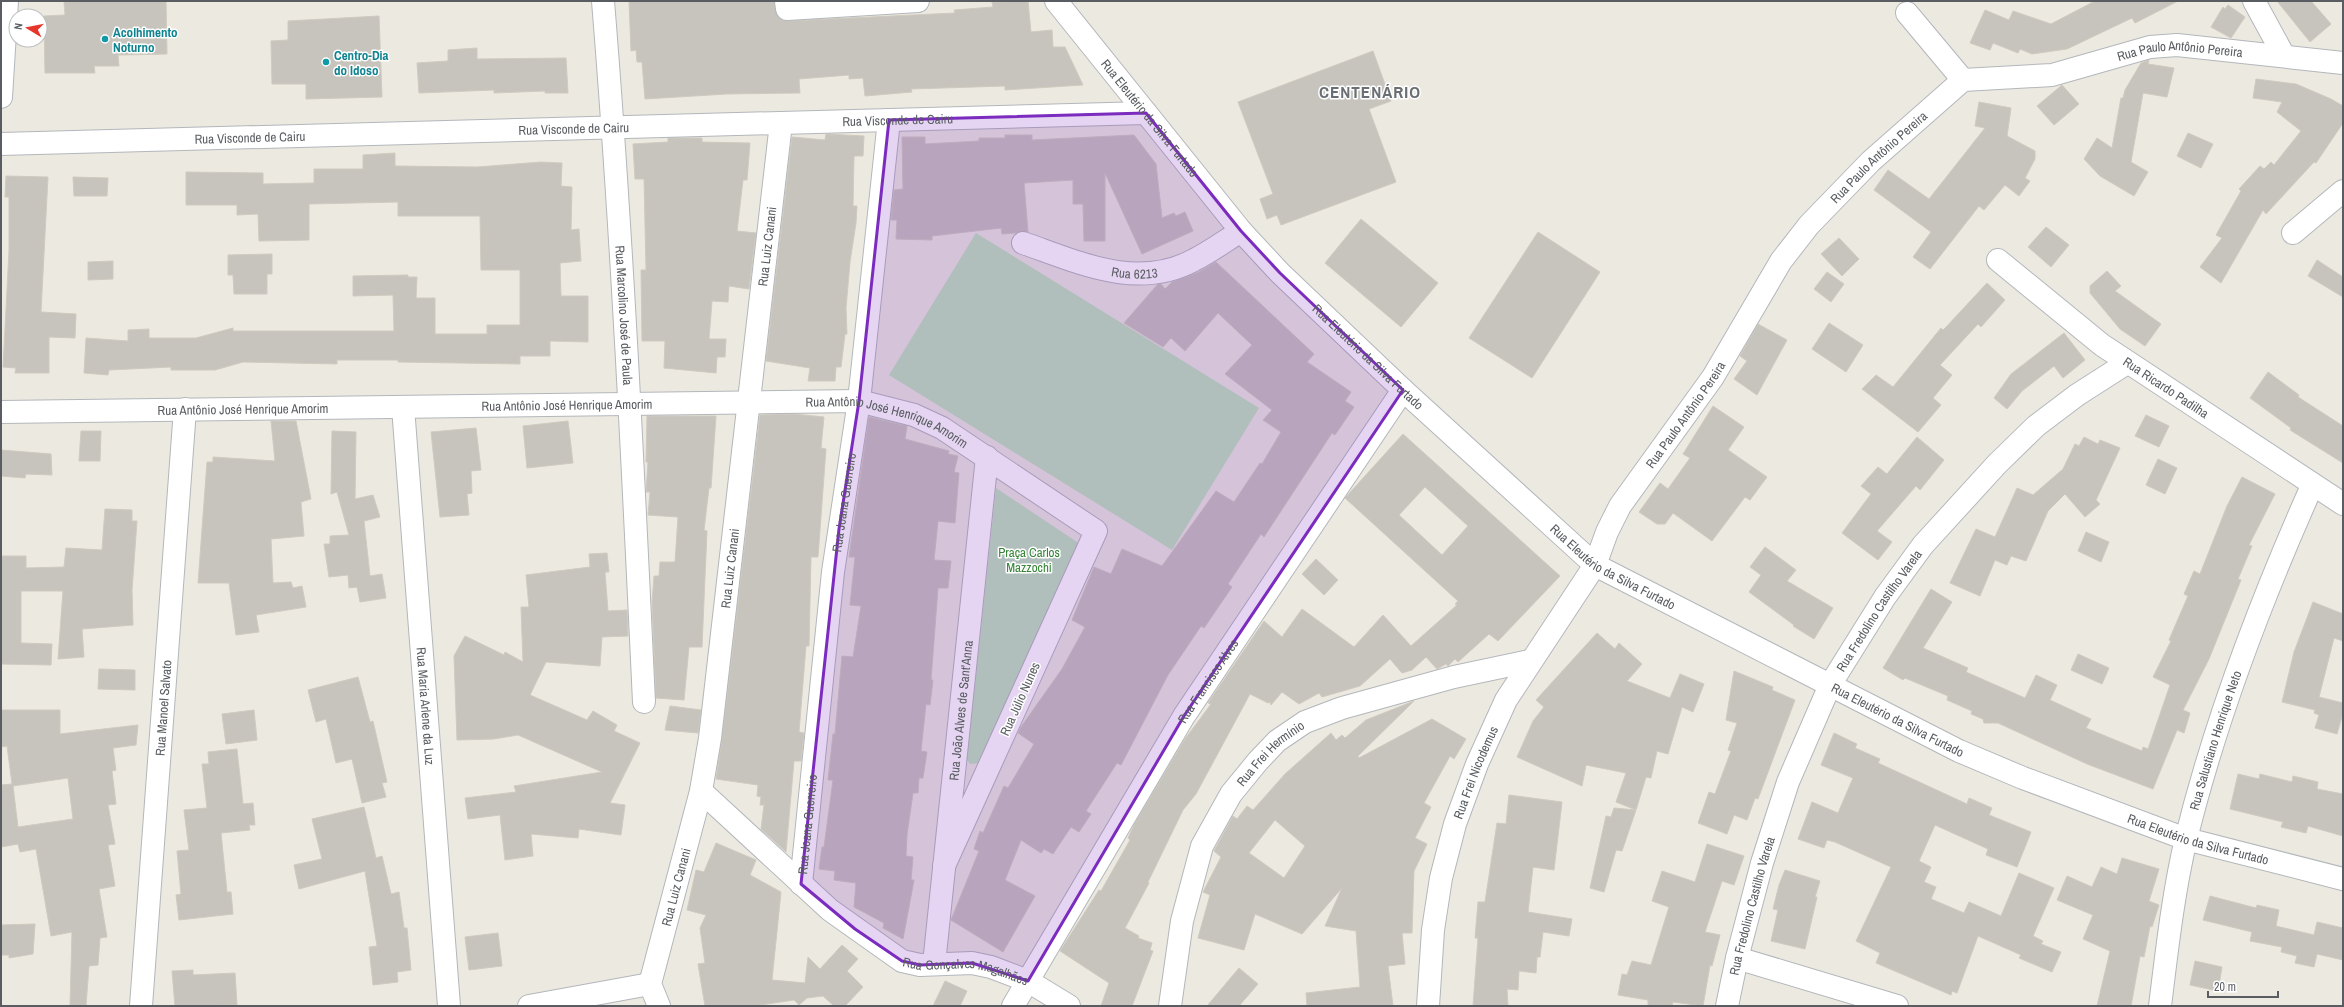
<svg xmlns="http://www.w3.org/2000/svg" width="2344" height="1007" font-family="'Archivo Narrow',sans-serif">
<rect width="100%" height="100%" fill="#ece9e0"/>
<!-- green -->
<path fill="#bde4bc" d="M976,233L1259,408L1172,550L889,375Z
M996,488L1080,544L981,763L970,764L967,760Z"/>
<!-- building -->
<path fill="#c7c4bd" stroke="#d0cabf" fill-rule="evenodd" d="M64,1H166L167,54L118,55L119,66H94L95,73H45L44,16L65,15Z
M629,1H774L777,16L788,21L955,13L954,10L993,7L992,2L1028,1L1031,32L1052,30L1053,47H1065L1083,85L1005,90V86L911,89L912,92L865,96L863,78L849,79V75L799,79L800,93L727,94L645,99L642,62H637L636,50L631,51Z
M2095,1H2178L2135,23L2132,18L2067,49L2032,54L2020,49L2018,53L1993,43L1990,50L1970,43L1985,10L2009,20L2013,11L2051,24Z
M2277,1H2311L2331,24L2310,42Z
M2228,5L2245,17L2231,38L2211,27L2223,7L2225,9Z
M379,16L382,97L306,99V84H272L271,41L288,40V21Z
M477,48V59L566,58L568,93H545V91L494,93V90L419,93L417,63L448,61V50Z
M1373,51L1391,101L1369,109L1396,182L1281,225L1277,215L1267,219L1260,199L1273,194L1238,102Z
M2149,60L2148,64L2174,68L2167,97L2143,93L2131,162L2148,172L2134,196L2100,176L2084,159L2097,138L2112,148L2121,98H2123L2125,90L2141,63Z
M2256,79L2296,84L2331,99L2343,106V123L2316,163L2314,162L2266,214L2263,210L2221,283L2200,267L2222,238L2216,235L2241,191L2239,189L2260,166L2264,169L2271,162L2274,165L2301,131L2277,112L2282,102L2253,98Z
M2062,85L2079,104L2054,125L2037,106Z
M1979,102L2011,108L2007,136L2035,151V159L2025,178L2030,181L2019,196L2005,185L1984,210L1979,206L1930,269L1913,257L1931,232L1874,190L1888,170L1929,199L1985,128L1975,126Z
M2188,133L2213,144L2201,168L2177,156Z
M826,134L864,136L863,156H854L853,206H857L856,223L850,262L846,308L847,334H845L841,367H836L835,381H808L810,368L766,361L792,137L825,140Z
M1005,135H1032V140L1134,135L1156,164L1162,218L1174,213L1176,216L1185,212L1193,231L1142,254L1105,173V241H1084L1083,204H1073V180L1024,183L1028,232L1002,234L1001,228L932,236V240L896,239L897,220H891L894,190L903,189L902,137H925V144L979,141V138H1005Z
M668,138H702V142L750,143L747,180H743L737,231L756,233L749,289L729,286L728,302L712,301L709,339H726L725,357H717L716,373L664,368L665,341H642L641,270H646L644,179H635L633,144L668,142Z
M395,153V166L477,167L541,162L562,163L561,186L572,187L571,230L579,229L581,261L560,263L561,296H588V342L550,341V356H520V364L398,362V360H337V364L243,362L215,370H171V367L109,370L108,375L84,373L86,338L128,341V330L149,329V338H196L233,328V331H394L393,295L353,296V276L408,275V277H417L416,298H435V334H487V325H520V270H481L480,216H398V202L309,204V240L259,241L258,214L237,215V205H186V172L263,173V184L314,183V169H363V155Z
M6,176L48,177L41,312L76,314L75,338L49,337V373H15L16,368L3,367L9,251V197H5Z
M73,177L108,178L107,196H74Z
M1361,219L1438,283L1401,327L1325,263Z
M2046,227L2069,245L2051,267L2028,247Z
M1538,232L1600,272L1532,378L1469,338Z
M1839,238L1859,259L1842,276L1821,254Z
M272,254V274H267V294H234L233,275H228V255Z
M2317,260L2343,277V297L2308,276Z
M113,261V279L88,280V262Z
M1216,262L1314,354L1307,362L1351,392L1345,401L1354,407L1335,435L1332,433L1264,537L1261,534L1228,584L1232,587L1204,628L1201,626L1168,675L1121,765L1117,763L1086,811L1091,814L1079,832L1071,827L1053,854L1044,849L1041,853L1021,840L1005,880L1035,896L1003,952L951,920L979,851L974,849L980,831L983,833L1004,786L1008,788L1034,744L1018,733L1021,727L1062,669L1085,627L1072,620L1094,567L1111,574L1122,549L1162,566L1216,491L1234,502L1260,463L1262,464L1281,432L1263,420L1272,410L1225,374L1252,345L1218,313L1185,351L1171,338L1163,347L1124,323L1158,284H1161L1165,289L1172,282L1199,272Z
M2107,271L2121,286L2115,291L2161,324L2145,346L2120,329L2090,293V286Z
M1827,272L1844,284L1831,302L1814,289Z
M1987,283L2005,300L1981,327L1978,324L1940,365L1952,375L1933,398L1941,405L1918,432L1862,389L1876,375L1893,387L1941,328L1943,330L1947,326Z
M1829,323L1863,345L1846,372L1812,349Z
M1758,324L1787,340L1757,395L1734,379L1747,361L1740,356Z
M2064,333L2085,360L2063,378L2054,366L2022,391L2007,409L1994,398L2011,374Z
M2268,372L2299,395L2298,397L2343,426V463L2290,430L2291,428L2250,398Z
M1713,406L1744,427L1728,450L1767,477L1750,500L1745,497L1712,541L1673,513L1665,524H1657L1639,512L1660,483L1668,489L1690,458L1683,454Z
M794,414L824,417L821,448L826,449L818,557H811L809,646H806L799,732L804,733L801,761H794L786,852L761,829L764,805H760L761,797L757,796L758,785L716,779L722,739L760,415Z
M2146,415L2169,426L2159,447L2135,436Z
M647,416H716L711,488H709L704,530L707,531L702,647H689L684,700L656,698L652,602L654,576H659L660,562H675L678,517L648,515L650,492H646L648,462H646Z
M869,417L907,426L905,439L949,451L948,454L958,456L954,472L959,473L955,523L938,521L934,560L951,561L948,588H938L931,680H933L930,705L926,704L921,751L927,752L923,778H919L918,793H913L907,835L906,856L913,857L911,880H914L903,939L883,928L884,923L854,907L856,883L834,880L835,871L819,869L822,847H824L833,780H828L833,734H835L842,656L853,657L861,606L850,605L855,557H849Z
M271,421H296L311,499L301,502L304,536L271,539L273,583L291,582L293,588L302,586L306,607L256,615L259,632L236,635L229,583H198L207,462H213V457L275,461Z
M568,421L573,463L527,468L523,426Z
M476,428L481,470L471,471L472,493L467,494L469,515L440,517L431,432Z
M81,431H101L100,461H79Z
M332,431L356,432L355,499L373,495L380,517L364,521L370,576L382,574L386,598L360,602L357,587L349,588L348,575L329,577L324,544H330V536L349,535L337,492L331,494Z
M1403,434L1560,576L1498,641L1489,634L1458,662L1455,659L1448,666L1446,664L1437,669L1426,657L1412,670L1402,673L1390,659L1360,686L1322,697L1319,693L1299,704L1282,692L1271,705L1270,702L1268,703L1250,694L1196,794L1183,810L1148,882L1149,883L1125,928L1139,936L1138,938L1152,943L1150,950L1153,951L1132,1006H1101L1109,983L1060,951L1099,890L1101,891L1130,840L1128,838L1135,823L1185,739L1211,704L1208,703L1264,621L1282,637L1302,609L1354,647L1383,615L1411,646L1457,605L1455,604L1458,601L1345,498ZM1425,487L1468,526L1442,555L1399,515Z
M1917,437L1944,460L1920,490L1916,486L1877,531L1892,542L1878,560L1842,533L1871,494L1861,486L1878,467L1887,474Z
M2084,437L2098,444L2100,440L2120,448L2096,500L2100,504L2085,517L2065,494L2048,511L2026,561L2011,556L2007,565L1995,560L1980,596L1950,583L1976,529L1995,537L2017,488L2033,495L2063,469L2075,444L2079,446Z
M1,450L51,454L52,475L26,474L25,478L1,476Z
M2158,459L2177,468L2165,494L2146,485Z
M2242,477L2275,494L2249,545L2252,546L2238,579L2241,580L2209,659L2183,710L2190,713L2184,733L2177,730L2153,789L2087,764L1998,723H1984L1983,719L1971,714L1972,711L1947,700L1948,696L1905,678L1903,680L1883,668L1931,589L1952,602L1923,648L1968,668L1966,672L2025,698L2036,675L2057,685L2050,700L2091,719L2086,728L2142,751L2143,747L2148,749L2170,685L2153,677L2171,641L2169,640L2188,596L2184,594L2194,571L2200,574L2227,506Z
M105,509L132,510V521H137L132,590L133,625L82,629L84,657L58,659L63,591H21V643L52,644L51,665L1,664V556H26V568L64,567L66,548L102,550Z
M2086,532L2109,542L2101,562L2078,551Z
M1765,547L1796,570L1787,581L1833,608L1814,639L1793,626L1794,625L1749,592L1761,575L1750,567Z
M607,553L609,572H605L608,611L627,610L628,636L602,637L600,666L546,662L530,695L587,720L593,711L617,725L614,731L640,743L610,803L625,805L621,835L579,829L578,838L531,834L533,856L505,860L500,815L468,819L465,798L516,792L514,786L602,772L518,735L494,739L457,740L454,656L465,636L504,655L505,652L523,662L521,607H529L526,575L590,567L589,554Z
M1316,559L1338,580L1324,595L1302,574Z
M2313,602L2343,614V641L2334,638L2319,697L2343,703V713L2337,734L2315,728L2319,715L2314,713L2315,710L2282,702L2294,652Z
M1597,633L1615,649L1619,643L1642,664L1627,681L1670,698L1680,674L1704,684L1693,712L1682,707L1668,754L1657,751L1651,778L1646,777L1636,810L1616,802L1626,773L1586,765L1582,786L1517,757L1533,721L1544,707L1536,700Z
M2078,654L2109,668L2102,684L2071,670Z
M99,669L135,670V690L98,689Z
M1734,671L1773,687L1772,690L1795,700L1758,799L1755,798L1747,820L1734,815L1727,834L1698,823L1709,792L1715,794L1731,751L1728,750L1737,723L1726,720Z
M358,677L370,722L373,721L387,782L382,783L386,797L362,803L352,759L336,763L326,719L316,722L308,690Z
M1414,701L1358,756L1359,758L1432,719L1466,739L1454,759L1450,756L1424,803L1431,807L1415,838L1427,844L1414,871L1412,933H1402L1405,964L1388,966L1393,1006H1307L1306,993L1360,987L1356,931L1325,926L1342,888L1302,934L1255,914L1244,950L1198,938L1210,895L1203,892L1221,857L1214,851L1233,816L1237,819L1247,806L1253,810L1285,774L1331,733L1336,740L1342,735L1345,738L1366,720ZM1275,820L1305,846L1284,878L1249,853Z
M670,706L701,710L698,733L665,730Z
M1,710H60V734L138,725L136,745L113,748L116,770L112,771L116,804L108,805L115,844L108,845L115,886L99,889L107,937L100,938L98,965L89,966L86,1006H70L72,932L51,936L36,849L20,852L18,844L1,847V785L12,784L7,746L1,747ZM68,778L73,819L18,827L13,786Z
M254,710L257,740L226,744L222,714Z
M1834,733L1857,744L1855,748L1880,759L1878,763L1967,804L1969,798L1992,808L1989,815L2031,832L2017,867L1986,855L1988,849L1935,825L1919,861L1931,867L1924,882L1936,887L1931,899L1964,913L1969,902L2001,916L2019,873L2054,888L2033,936L2043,941L2041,944L2061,952L2052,972L2019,958L2021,955L1978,936L1957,993L1952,991L1951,995L1876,963L1880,953L1856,941L1891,867L1835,842L1827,840L1824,848L1798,839L1812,802L1838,813L1853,778L1821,765Z
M237,749L243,804L253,803L255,825H249L250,830L221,833L227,892H231L233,914L179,920L176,895L181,894L177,851L189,850L184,810L207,808L202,764H209L208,752Z
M2238,774L2259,779L2260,774L2292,782L2293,776L2318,782L2317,789L2343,794V836L2308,826L2306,833L2281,827L2283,822L2230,809Z
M1509,795L1562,802L1554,870L1533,867L1528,912L1572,919L1569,936L1543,932L1540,957H1537L1536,973L1519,971L1518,990L1507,989L1508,1006H1473L1478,938H1475L1478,902H1485L1497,823L1506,824Z
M364,807L376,858L382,856L391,894L399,892L404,928H407L411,970L397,972L398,982L373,985L369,947L377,946L365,871L299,889L294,865L322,859L312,819Z
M1614,808L1636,810L1622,851L1616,850L1604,892L1590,888L1606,816L1611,817Z
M716,843L756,860L750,875L781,892L772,980L805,983L808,957L820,969L842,945L858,959L847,971L863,987L845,1006H834L823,996L807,998L799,1005L794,1000L754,1006H705L698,964L705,963L700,928L706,915L687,910L696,870L704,872Z
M1707,844L1744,856L1734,885L1722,881L1705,932L1720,935L1712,966L1710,965L1703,1006L1673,1002L1672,1006H1648V1000L1618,995L1622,974L1627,975L1632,961L1651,965L1669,907L1652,901L1662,871L1695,882Z
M2122,858L2159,869L2149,901L2159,905L2152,927L2150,926L2144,957L2140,956L2131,1006H2097L2110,951L2083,939L2093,915L2057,900L2067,876L2092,887L2101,867L2117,874Z
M1785,870L1820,881L1815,897H1817L1805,949L1771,941L1778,910L1773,909L1779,885Z
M2210,896L2256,908L2257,905L2279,910L2276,926L2314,935L2317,922L2343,928V960L2317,954L2314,967L2295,963L2297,956L2281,952L2282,947L2250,941L2252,932L2203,920Z
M35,924L33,954L9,958V955H1V925Z
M498,933L502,966L469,970L465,937Z
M2195,961L2222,967L2218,991L2190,985Z
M1239,968L1258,984L1239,1006H1207Z
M193,970V975L235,973L237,1005L175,1006L172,971Z
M945,981L967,991L960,1006H933Z"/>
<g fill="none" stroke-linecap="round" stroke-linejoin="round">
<!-- minor casing -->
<g stroke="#b3b7bb" stroke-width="24">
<g id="minor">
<path id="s1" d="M603,1C622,234 633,468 644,702"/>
<path d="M786,1L787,9L918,1"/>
<path id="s2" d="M1056,1L1241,231L1280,273L1403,390L1595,565L1959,751L2023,778L2186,839L2343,879"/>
<path d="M2254,1L2284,56"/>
<path d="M1907,13L1963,80"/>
<path d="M1,97L7,1"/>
<path id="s3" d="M1,144L1146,113"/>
<path d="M2293,233L2343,191"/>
<path id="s4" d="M1023,243C1078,262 1137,291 1194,260C1210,252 1225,241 1241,231"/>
<path id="s5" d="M1998,260L2102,345L2343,504"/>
<path id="s6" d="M403,407L449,1006"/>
<path id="s7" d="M1,412L859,401L914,415L942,428L1096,531L944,866"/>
<path id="s8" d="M701,791L830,910L902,961L920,965L972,963L991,967L1028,981L1069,1006"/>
<path id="s9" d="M801,884L833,572L859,401L889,120"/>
<path d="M1737,958L1897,1006"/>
<path id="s10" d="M934,964L987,457"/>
<path id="s11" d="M141,1006L185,409"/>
<path d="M529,1006L650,984"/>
<path id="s12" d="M659,1006L650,984L701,791L710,738L781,123"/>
<path id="s13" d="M1013,1006L1184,716L1403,390"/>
<path id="s14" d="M1170,1006L1182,921L1202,846L1231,794L1258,761L1277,741L1305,722L1342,708L1454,677L1530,661"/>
<path id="s15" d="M1428,1006L1433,930L1441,878L1455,824L1477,764L1506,700L1595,565L1607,532L1620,506L1713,377L1781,261L1809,225L1871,161L1963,80L2052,75L2150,47L2177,45L2343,63"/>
<path id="s16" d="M1727,1006L1737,958L1762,863L1788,782L1830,685L1885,597L1923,545L1997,464L2036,426L2077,395L2127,363"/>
<path id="s17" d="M2160,1006C2167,950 2173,894 2186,839C2216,717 2261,600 2312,486"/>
</g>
</g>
<!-- minor -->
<use href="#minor" stroke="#fff" stroke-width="22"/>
</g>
<!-- marked area -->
<path fill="#7b2cbf" fill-opacity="0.2" stroke="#7b2cbf" stroke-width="3" stroke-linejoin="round" d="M1146,113L1241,231L1280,273L1403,390L1184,716L1028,981L972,963L920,965L902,961L855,929L801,884L839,529L859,401L889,120Z"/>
<!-- markers -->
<g fill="#0f9aa8" stroke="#fff" stroke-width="1.5">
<circle cx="105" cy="39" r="4"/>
<circle cx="326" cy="62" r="4"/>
</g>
<g text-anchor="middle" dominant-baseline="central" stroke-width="3" stroke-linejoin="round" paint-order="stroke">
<!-- culture labels -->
<g font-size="13" font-weight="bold" fill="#0d838f" stroke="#fff" text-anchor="start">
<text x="113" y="32">Acolhimento<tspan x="113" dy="15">Noturno</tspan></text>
<text x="334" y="55">Centro-Dia<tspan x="334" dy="15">do Idoso</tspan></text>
</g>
<!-- street labels -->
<g font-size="13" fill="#595d61" stroke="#fff">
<text stroke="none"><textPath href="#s15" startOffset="1316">Rua Paulo Antônio Pereira</textPath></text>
<text stroke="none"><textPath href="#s2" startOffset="150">Rua Eleutério da Silva Furtado</textPath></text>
<text stroke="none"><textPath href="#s3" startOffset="897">Rua Visconde de Cairu</textPath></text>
<text stroke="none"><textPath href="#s3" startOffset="573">Rua Visconde de Cairu</textPath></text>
<text stroke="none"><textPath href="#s3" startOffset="249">Rua Visconde de Cairu</textPath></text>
<text stroke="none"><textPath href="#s15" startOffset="981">Rua Paulo Antônio Pereira</textPath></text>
<text stroke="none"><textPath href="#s12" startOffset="772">Rua Luiz Canani</textPath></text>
<text stroke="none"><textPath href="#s4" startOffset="116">Rua 6213</textPath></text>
<text stroke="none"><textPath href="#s1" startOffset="315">Rua Marcolino José de Paula</textPath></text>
<text stroke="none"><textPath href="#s2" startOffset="474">Rua Eleutério da Silva Furtado</textPath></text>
<text stroke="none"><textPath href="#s5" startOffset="211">Rua Ricardo Padilha</textPath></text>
<text stroke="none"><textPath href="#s7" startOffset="566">Rua Antônio José Henrique Amorim</textPath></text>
<text stroke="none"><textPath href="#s7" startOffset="242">Rua Antônio José Henrique Amorim</textPath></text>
<text stroke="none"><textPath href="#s15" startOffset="657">Rua Paulo Antônio Pereira</textPath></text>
<text stroke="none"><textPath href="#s7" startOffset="890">Rua Antônio José Henrique Amorim</textPath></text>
<text stroke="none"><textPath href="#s9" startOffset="384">Rua Joana Guerreiro</textPath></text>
<text stroke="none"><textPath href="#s2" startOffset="798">Rua Eleutério da Silva Furtado</textPath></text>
<text stroke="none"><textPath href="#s12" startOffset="448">Rua Luiz Canani</textPath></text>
<text stroke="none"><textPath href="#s16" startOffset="427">Rua Fredolino Castilho Varela</textPath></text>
<text stroke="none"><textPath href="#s13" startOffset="379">Rua Francisco Alves</textPath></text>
<text transform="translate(1020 699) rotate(-66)">Rua Júlio Nunes</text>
<text stroke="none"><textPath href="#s6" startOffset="300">Rua Maria Arlene da Luz</textPath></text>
<text stroke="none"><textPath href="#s11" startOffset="299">Rua Manoel Salvato</textPath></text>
<text stroke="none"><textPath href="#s10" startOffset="255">Rua João Alves de Sant'Anna</textPath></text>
<text stroke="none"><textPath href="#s2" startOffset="1122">Rua Eleutério da Silva Furtado</textPath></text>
<text stroke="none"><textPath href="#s17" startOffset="272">Rua Salustiano Henrique Neto</textPath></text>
<text stroke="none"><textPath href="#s14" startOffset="280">Rua Frei Hermínio</textPath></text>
<text stroke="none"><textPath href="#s15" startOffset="240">Rua Frei Nicodemus</textPath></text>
<text stroke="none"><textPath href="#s9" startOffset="60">Rua Joana Guerreiro</textPath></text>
<text stroke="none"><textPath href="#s2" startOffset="1446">Rua Eleutério da Silva Furtado</textPath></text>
<text stroke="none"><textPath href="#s12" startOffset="124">Rua Luiz Canani</textPath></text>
<text stroke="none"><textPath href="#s16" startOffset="103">Rua Fredolino Castilho Varela</textPath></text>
<text stroke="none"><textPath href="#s8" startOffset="329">Rua Gonçalves Magalhães</textPath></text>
</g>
<!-- park labels -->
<g font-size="13" fill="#358437" stroke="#fff">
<text x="1029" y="552">Praça Carlos<tspan x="1029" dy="15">Mazzochi</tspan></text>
</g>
<!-- district labels -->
<g font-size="17" font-weight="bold" letter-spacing="1" fill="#6a6f73" stroke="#fff">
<text x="1370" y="91">CENTENÁRIO</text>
</g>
</g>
<!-- border -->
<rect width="2344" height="1007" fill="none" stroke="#595d61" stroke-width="4"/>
<!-- north arrow -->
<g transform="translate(28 28) rotate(280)"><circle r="19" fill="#ffffff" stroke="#bdbec0"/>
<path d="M0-3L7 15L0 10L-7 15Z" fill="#e7352b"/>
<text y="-6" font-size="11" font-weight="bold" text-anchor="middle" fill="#595d61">N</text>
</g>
<!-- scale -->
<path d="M2208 991v6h70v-6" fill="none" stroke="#595d61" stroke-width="2"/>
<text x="2214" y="991" font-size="12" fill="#595d61" stroke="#ffffff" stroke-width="3" paint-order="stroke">20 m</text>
</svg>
